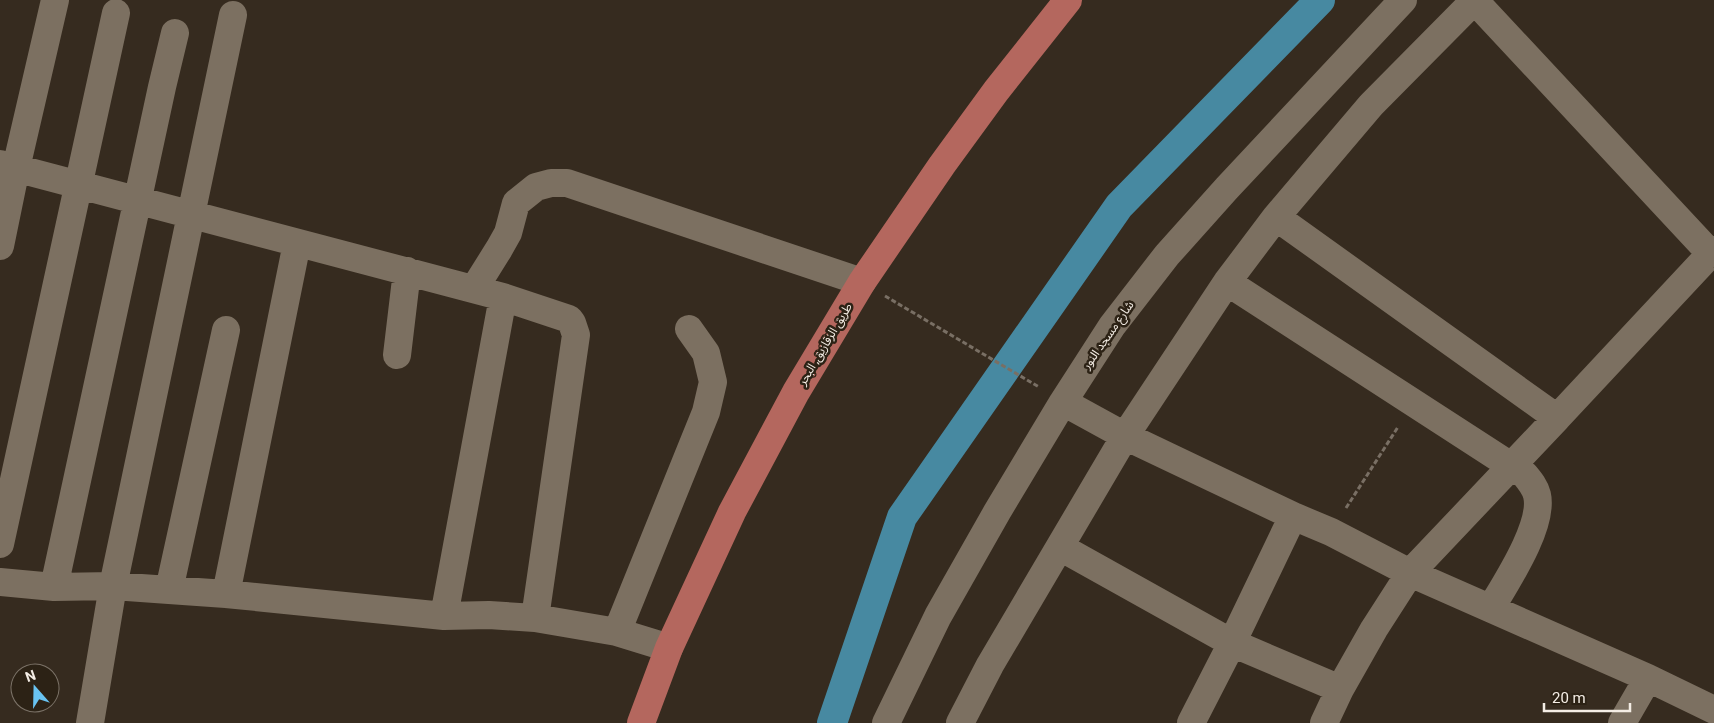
<svg xmlns="http://www.w3.org/2000/svg" width="1714" height="723" font-family="Roboto,'Noto Sans Arabic',sans-serif">
<rect width="100%" height="100%" fill="#362b1f"/>
<g fill="none" stroke-linecap="round" stroke-linejoin="round">
<!-- canal -->
<path stroke="#4789a1" stroke-width="30" d="M832,723L902,517L1119,206L1320,0"/>
<!-- path -->
<path stroke="#796f64" stroke-width="3" stroke-dasharray="5 2.5" stroke-linecap="butt" d="M885,296L1039,387
M1346,508L1398,427"/>
<!-- minor -->
<path stroke="#7c7061" stroke-width="28" d="M1474,0L1711,254
M0,164L503,297L569,319L572,323L576,335L535,618
M1276,217L1557,418L1714,250
M0,246L16,168L55,0
M1227,282L1525,475C1530,481 1535,487 1537,495C1544,525 1507,581 1491,608
M474,289L499,249L508,233L516,203L536,187L551,183H567L862,282
M397,355L407,271
M1063,402L1125,436L1293,516L1331,532L1410,573L1648,678L1714,710
M0,544L116,13
M1060,547L1232,643L1340,689
M0,582L54,587L113,586L169,590L226,594L444,616L489,615L535,618L617,632L669,648
M54,587L162,87L175,33
M169,590L226,330
M226,594L297,243
M444,616L503,297
M617,632L706,412L713,382L706,353L689,329
M90,723L113,586L233,15
M886,723L938,616L997,512L1063,402L1112,326L1167,255L1227,188L1403,0
M960,723L990,665L1125,436L1227,282L1276,217L1371,105L1475,0
M1191,723L1232,643L1293,516
M1324,723L1340,689L1374,629L1410,573L1557,418
M1622,723L1648,678"/>
<!-- major -->
<path stroke="#b4675e" stroke-width="28" d="M641,723L669,648L732,512L796,392L862,282L942,165L996,91L1068,0"/>
</g>
<g text-anchor="middle" dominant-baseline="central" stroke-width="5" stroke-linejoin="round" paint-order="stroke">
<!-- street labels -->
<g font-size="12" fill="#f4ede5" stroke="#2c2215">
<text transform="translate(1108 335) rotate(-55)">شارع مسجد النور</text>
<text transform="translate(825 344) rotate(-59)">طريق الزقازيق, البحر</text>
</g>
</g>
<!-- north arrow -->
<g transform="translate(35 688) rotate(340)"><circle r="24" fill="#2c2215" stroke="#7c7368"/>
<path d="M0-4L9 19L0 12L-9 19Z" fill="#69c3f1"/>
<text y="-8" font-size="14" font-weight="bold" text-anchor="middle" fill="#f4ede5">N</text>
</g>
<!-- scale -->
<path d="M1544 703v8h86v-8" fill="none" stroke="#f4ede5" stroke-width="2.5"/>
<text x="1552" y="703" font-size="15" fill="#f4ede5" stroke="#2c2215" stroke-width="4" paint-order="stroke">20 m</text>
</svg>
